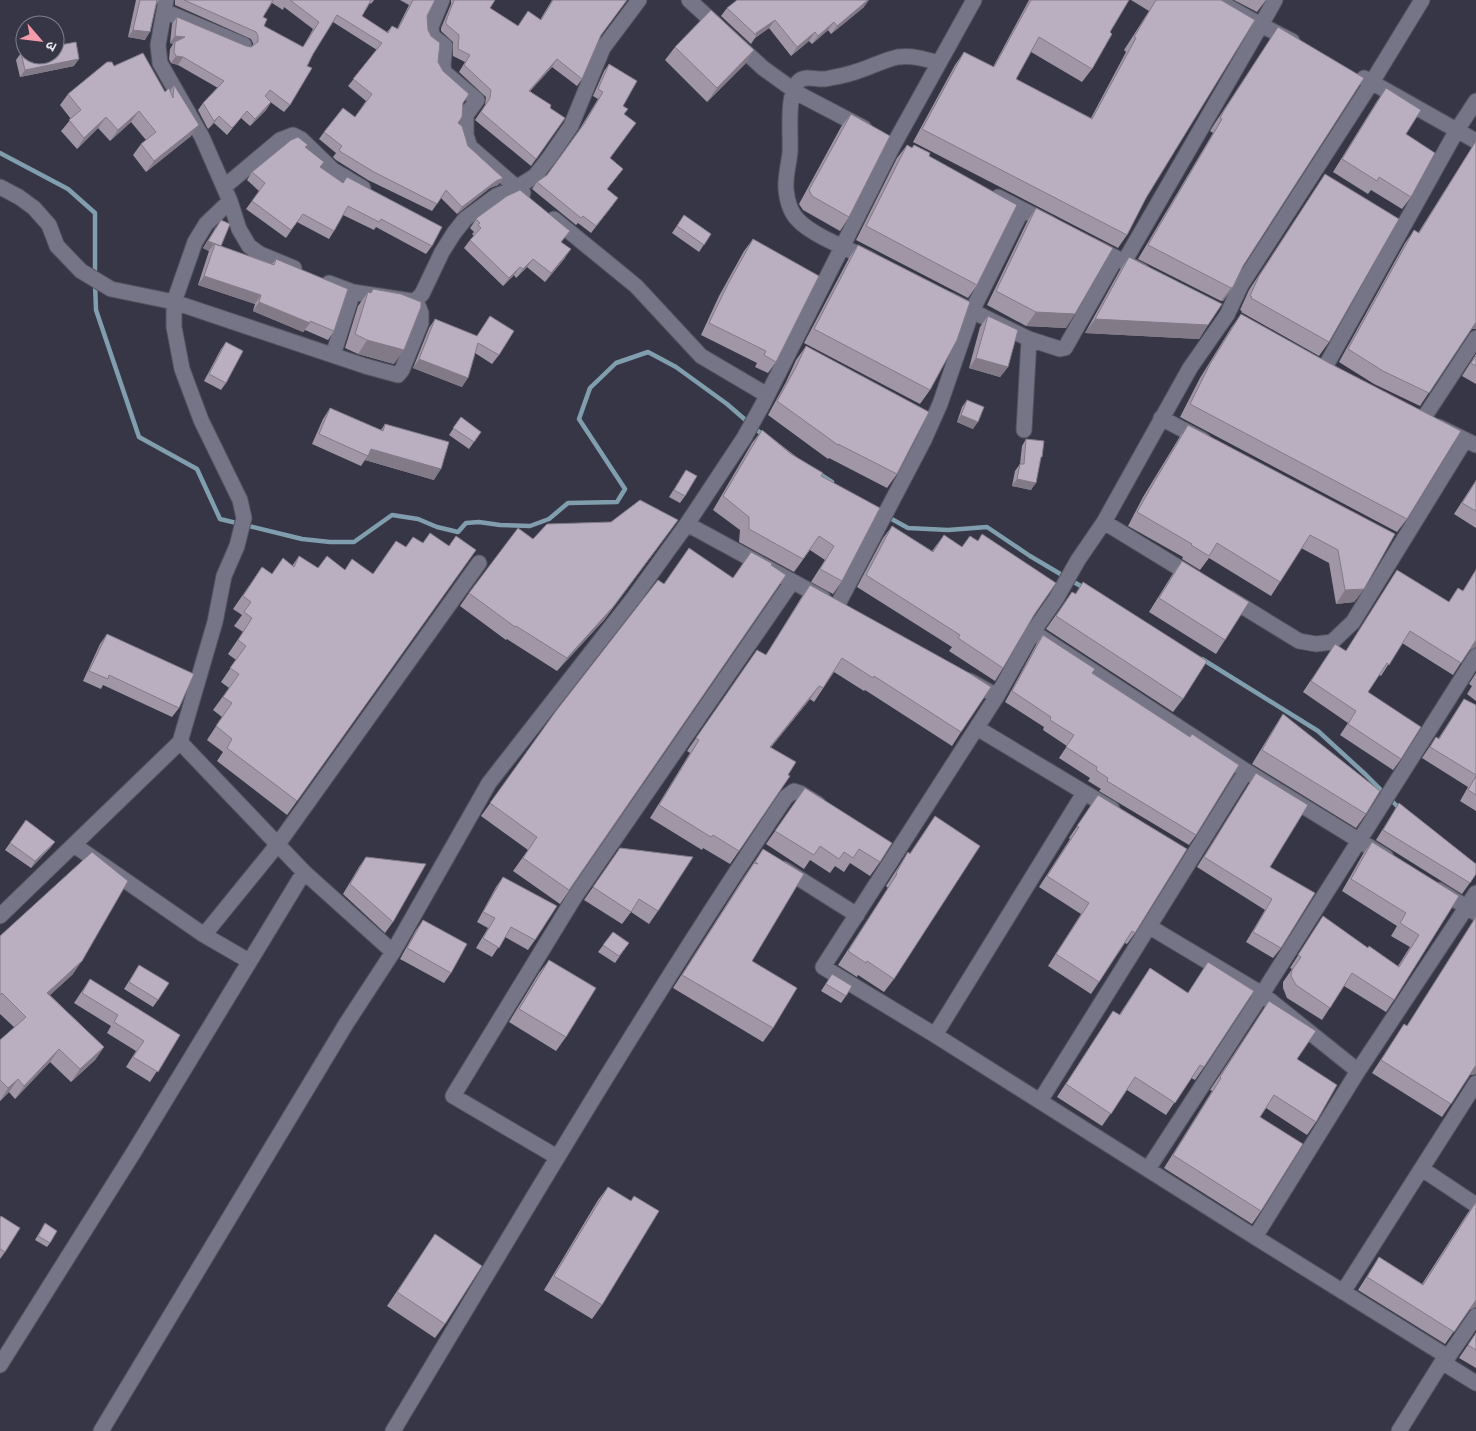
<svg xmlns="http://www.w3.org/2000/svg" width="1476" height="1431" font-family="'Asap Condensed','Noto Sans Devanagari',sans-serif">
<rect width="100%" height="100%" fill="#363646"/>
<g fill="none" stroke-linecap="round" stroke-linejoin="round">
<!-- stream -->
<path stroke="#809ead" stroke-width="4.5" d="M0,153L68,189L95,213V276
M95,283L96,310L139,437L197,469L220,519L302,539L330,542H354L392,515L418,519L437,527L458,532L466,523L479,522L500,525L530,526L549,519L568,503L617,502L625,489L579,419L590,388L616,363L648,352L676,367L727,404L764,436
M818,473L832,482
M888,517L908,528L948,530L987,527L1030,556L1084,588
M1202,659L1318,731L1365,774L1400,809"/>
<!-- minor casing -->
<g stroke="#53525f" stroke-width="17">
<path id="minor" d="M166,0L158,45L160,63L202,137L230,201L239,229L249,246L260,254L294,268
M442,0L431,27L432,36L445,46L443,65L444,72L477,100L466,115V135L470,147L523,193
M689,0L763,68L799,94L864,128
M1275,0L1261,25L1292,41
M164,11L244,45
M1364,78L1476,141
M0,187L19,197L34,208L49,225L57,246L81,271L111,289L174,302L195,242L206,224L230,201
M224,187L280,140L293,135L301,139L333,170L363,188
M998,197L1049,223
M554,219L636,286L701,356L767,395
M1091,245L1142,271
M871,260C851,250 813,236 798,220C790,212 787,200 786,189C785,176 789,164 790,152C791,135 786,93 799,81C806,75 817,80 825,79C835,77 848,75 858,71C871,67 884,60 898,57C912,55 925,59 938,63
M1124,262L1261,25L1216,0
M329,283L353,292L412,301L416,300L422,294L442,252L454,233L465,219L496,196L516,188L535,176L549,158L571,126L603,48L639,0
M950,300L972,311L1022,210
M333,355L353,292
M1324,369L1457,130L1476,101
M1161,418L1203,440
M1423,419L1476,338
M1439,427L1476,445
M1024,430L1029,339
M1104,522L1194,577
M823,598L687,524L744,438L764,402L894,144L974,0
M1229,598L1299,641L1316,644L1332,642L1353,622L1465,440
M837,606L924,440L940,404L972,311L1029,339L1060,349L1065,348L1116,258
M970,681L997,696L1033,632
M997,696L823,967L935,1035L1255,1237L1358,1071L1476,893
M977,728L1112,809
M180,742L215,622L224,576L237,546L244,518L240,500L201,420L182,369L174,327V302L365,366L398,375L402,370L421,323V313L416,300
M74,845L204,935L249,961
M1386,857L1246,771L1033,632L1056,599L1078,560L1104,522L1190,368L1227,315L1241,285L1372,82L1422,0
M784,869L857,915
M1439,890L1476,913
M0,916L180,742L304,872L393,952
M1150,927L1262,994L1358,1071
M204,935L278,844L479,563
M935,1035L1084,793
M1040,1101L1246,771
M557,1157L453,1096L574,898L792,582
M1148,1169L1262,994L1476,656
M1422,1169L1476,1205
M1255,1237L1448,1357L1476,1316
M1343,1292L1476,1083
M0,1365L132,1155L304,872
M101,1431L346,1024L393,952L489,783L635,596L687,524
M393,1431C521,1218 647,1003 786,797L794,791L800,793L818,804
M1399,1431L1442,1362L1476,1383"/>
</g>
<!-- minor -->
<use href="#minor" stroke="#767588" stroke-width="15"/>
</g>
<!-- wall -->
<path fill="#a096a6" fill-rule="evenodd" d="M136,0H159L156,5L145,40L128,37Z
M175,0H374L371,4L370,3L362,16L387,32L392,26L397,29L409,5L400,0H435L427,16L428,30L438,62L443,71L463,103L458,123L468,146L503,178L498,185L490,188L457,214L441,198L432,211L368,180L336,160L333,157L336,153L319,139L324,132L355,117L366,101L348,86L377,50L333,22L313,54L290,105L284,112L269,101L271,102L266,110L250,126L241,118L227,135L214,123L208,129L198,110L203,103L218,88L178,65L171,63L169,59L170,49L173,44L170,43L172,24L177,17L246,46L251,47L253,45V43L251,39L175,5ZM272,3L283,10L284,7L313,29L303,47L264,26L263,17Z
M451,0H495L490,8L518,26L540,20L552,0H627L600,36L582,79L577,86L552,67L530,91L550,108L565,118L531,166L475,120L485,105L486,97L459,72L465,62L453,56V42L441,31V28L451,4Z
M1029,0H1129L1110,32L1092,69L1082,82L1031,52L1016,79L1091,118L1126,52L1124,50L1149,11L1131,0H1221L1146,198L1127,235L1118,248L913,142L955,65L964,52L993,67Z
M1234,0H1266L1257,12Z
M864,7L831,34L828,30L812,44L809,41L791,56L769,28L755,38L751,44L721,16L727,8Z
M1278,27L1243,266L1233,287L1223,301H1221L1138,259L1213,133L1210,131L1215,123Z
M675,47L754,50L745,64L707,102L665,60Z
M21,53L74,66L20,77L16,60Z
M609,64L623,106L624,114L610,158L623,169L607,189L613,205L591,233L578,223L576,225L532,189L537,182L547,175L579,130L598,99L593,96L604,71Z
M114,66L165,92L170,91L174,85L191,136L146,172L133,155L141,144L146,140L131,122L110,141L98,128L77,149L61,131L71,119L60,105L68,94Z
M1386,88L1411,197L1402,209L1371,190L1368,194L1333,172L1377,101Z
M851,114L849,217L840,231L803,210L799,204L841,127Z
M1476,141V329H1472L1469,332L1420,406L1374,384L1339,362L1405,243L1414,230L1418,233Z
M907,145L929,156L977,285L968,298L856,240L897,158Z
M306,148L320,167L432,246L426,254L376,227L374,230L343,215L334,231L329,239L297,222L286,238L246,209L259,191L247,180L252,172Z
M1325,174L1329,342L1319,356L1241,312L1242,311L1240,310L1249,290Z
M1036,208L1066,328L1026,326L987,305L1027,222Z
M684,215L711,234L699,252L672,233Z
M478,217L562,242L565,258L545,282L527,267L516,278L514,275L503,286L464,248L470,240L474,236L472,234L474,232L470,228Z
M216,227L221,246L272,264L276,259L334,331L328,340L305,330L303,332L253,311L255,304L198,285L209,251L203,248Z
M753,239L776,362L768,373L755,367L757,363L701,335L719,296L744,251Z
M858,245L930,390L920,404L804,343L849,258Z
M1129,257L1208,325L1199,339L1085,333L1120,270Z
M373,289L394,364L358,354L345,348L358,306L368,292L371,293Z
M1241,314L1407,519L1397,532L1180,417L1200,378L1231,328Z
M490,316L499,355L492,364L475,353L462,387L413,368L429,328L435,319L477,336Z
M988,316L1008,367L1000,377L969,368L980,327Z
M226,342V383L221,390L204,381L221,349Z
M806,346L897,474L887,488L829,458L828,459L768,415L786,382L796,360Z
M1476,354V384L1462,376Z
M967,400L973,429L957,422L962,407Z
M330,408L381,430L385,424L434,480L365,460L361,466L312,444L323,419Z
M461,417L481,432L469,449L449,435Z
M1188,425L1395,534L1364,589L1354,602L1336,604L1329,563L1301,548L1280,582L1271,596L1209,558L1200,570L1182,559L1183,557L1128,526L1143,497L1179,438Z
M762,430L821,476L842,581L833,594L811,582L825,560L810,550L794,572L739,542L740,530L713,510L752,443Z
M1026,439L1040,460L1031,490L1012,486L1015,471L1020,464L1022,446Z
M686,470L685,496L680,503L669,497Z
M1476,480V528L1454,514Z
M678,520L604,620L557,671L507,639L506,640L460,606L469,593L533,539L611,522Z
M892,526L932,551L944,535L962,547L970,536L1034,615L1003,668L995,681L949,651L952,647L857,587L883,538Z
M423,543L476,550L287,815L217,761L223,752L207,740L222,717L213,710L229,688L221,682L236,660L228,654L243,632L234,626L242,615L233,609L262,567L272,574L292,566L299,556L318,568L345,570L373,574L406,547Z
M1182,561L1225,640L1216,654L1149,612L1172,575Z
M771,565L786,575L560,904L513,871L528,850L481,816L556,711L664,584L733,578Z
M1476,569V647L1469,650L1453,675L1402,643L1381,676L1379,675L1368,692L1401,759L1393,770L1340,735L1348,723L1303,692L1335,644L1346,651L1397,570L1449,602L1458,588L1463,591Z
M1083,582L1183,699L1173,712L1046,629L1072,592L1075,594Z
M810,585L961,732L952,746L865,690L864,691L834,672L814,702L810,699L771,747L739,851L730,864L703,848L702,850L650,818L690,753L687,751L757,650L766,655L801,598Z
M107,634L179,708L172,717L103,685L101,689L83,681L100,644Z
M1043,635L1092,673L1196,835L1189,845L1099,791L1101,789L1088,781L1090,778L1059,758L1067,746L1043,730L1044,727L1005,702L1036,645Z
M1476,673V701L1467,694L1472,686L1469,684Z
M1464,699L1476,705V811L1460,801L1468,787L1422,758L1436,737L1438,739Z
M1283,714L1366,814L1356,828L1252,764L1274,728Z
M1256,773L1281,948L1273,958L1246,942L1265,910L1197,867Z
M805,788L880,862L870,876L850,863L844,872L835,866L830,873L810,860L804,869L766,844Z
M1098,795L1135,933L1127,944L1125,943L1091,994L1048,966L1081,914L1039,887L1070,839L1069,838Z
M1399,803L1476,874L1462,894L1376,840Z
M935,816L894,979L884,992L858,975L857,977L838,965L888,888L886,886L899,866L908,852L910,853Z
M26,820L55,842L50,848L31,868L5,850Z
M1372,842L1459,896L1394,1000L1386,1012L1344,986L1322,1020L1287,998L1283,988V982L1292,969L1290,968L1323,916L1368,948L1398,966L1410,947L1391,936L1397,926L1342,891L1363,854Z
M620,848L658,911L649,924L631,912L622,924L584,900Z
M763,849L752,961L773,1028L763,1042L673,988L744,877Z
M366,857L393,922L385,933L343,894L359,867Z
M503,877L535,940L528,950L505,937L492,957L476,948L488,928L477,922L496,887Z
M1476,916V1074L1470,1075L1442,1117L1372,1073L1404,1024L1407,1026Z
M423,920L451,973L444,983L400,959L416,930Z
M613,932L629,943L615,963L598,952Z
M0,936L73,974L50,995L104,1047L95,1060L71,1082L50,1062L15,1099L9,1092L0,1101V1040L15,1028L0,1014Z
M549,960L566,1037L556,1051L509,1022L539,973Z
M1208,962L1204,1067L1195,1080L1191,1078L1166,1115L1127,1090L1102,1126L1057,1097L1113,1011L1119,1015L1150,968L1188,993Z
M139,965L158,1000L153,1007L124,989Z
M832,974L846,996L841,1003L821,991Z
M90,979L180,1035L150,1082L126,1067L136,1051L107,1033L111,1026L74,1003Z
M1269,1001L1297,1059L1316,1122L1307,1135L1266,1108L1260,1117L1261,1211L1252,1224L1164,1168L1212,1091L1210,1090Z
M608,1187L631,1201L634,1196L602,1305L592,1319L544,1290L598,1200Z
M1476,1202V1307L1469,1310L1445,1344L1358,1290L1379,1257L1422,1284L1467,1214Z
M0,1218L5,1252L0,1259Z
M45,1223L50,1243L47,1247L35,1240Z
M435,1234L445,1324L435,1338L387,1306Z
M1476,1333V1368L1459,1358Z"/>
<!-- shaded-wall -->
<path fill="#827a87" d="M868,0H869L864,7L831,34L837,26Z
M775,20L769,28L755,38L756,35V33Z
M834,22L828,30L812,44L818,36Z
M133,30L150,32L145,40L128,37Z
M815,32L809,41L791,56L797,47Z
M175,36L185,37L175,42L173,44L170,43Z
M754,50L745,64L707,102L717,88Z
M176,56L183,57L178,65L171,63Z
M79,59L74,66L20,77L25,70Z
M557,59L552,67L524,98L529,91Z
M271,102L266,110L250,126L255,119Z
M139,111L131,122L110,141L118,130Z
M219,116L214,123L208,129L214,121Z
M106,117L98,128L77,149L84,138Z
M199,125L191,136L146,172L154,161Z
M503,178L498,185L490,188L457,214L462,207L496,181Z
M208,241L214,244L209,251L203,248Z
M571,249L565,258L545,282L551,273Z
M533,259L527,267L516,278L523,269Z
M520,267L514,275L503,286L509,278Z
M204,276L261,295L255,304L198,285Z
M1233,287L1223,301H1221L1231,288Z
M259,302L310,323L303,332L253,311Z
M1036,312L1075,314L1066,328L1026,326Z
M1095,319L1208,325L1199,339L1085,333Z
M1476,322V329H1472L1468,333Z
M367,340L404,350L394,364L358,354Z
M976,358L1008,367L1000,377L969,368Z
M419,359L468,378L462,387L413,368Z
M961,415L978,422L973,429L957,422Z
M371,449L441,469L434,480L365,460Z
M1017,479L1036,483L1031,490L1012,486Z
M678,520L604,620L557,671L567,658Z
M1364,589L1354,602L1336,604L1345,590Z
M1476,640V647L1468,651Z
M819,686L810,699L761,760L770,747Z
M55,842L50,848L31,868L35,861Z
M82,961L73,974L38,1006L47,993Z
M104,1047L95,1060L71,1082L80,1069Z
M59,1049L50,1062L15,1099L24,1086Z
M1476,1065V1074L1469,1075Z
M18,1079L9,1092L0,1101L8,1088Z
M1476,1300V1307L1469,1310Z"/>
<!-- building -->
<path fill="#baafc1" stroke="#827a87" d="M140,0H157L150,32L133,30Z
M184,0H273L263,17L267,19L264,26L303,47L319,22L290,0H371L362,16L388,33L392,26L398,29L413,0H435L427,16L428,30L431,36L440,43L438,62L443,71L469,94L463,103L462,117L458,123L462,126L468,146L503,178L496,181L462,207L446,190L437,204L374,172L341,152L339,150L342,146L324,132L343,108L355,117L372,94L353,79L382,43L337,15L313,54L307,66L312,68L290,105L270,90L265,96L271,102L255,119L247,111L232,128L219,116L214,121L203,103L224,81L183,57L176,56L174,52L175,42L185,37L175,36L177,17L246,46L251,47L258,42V36L256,32Z
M454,0H495L490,8L518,26L528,11L541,20L553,0H627L601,35L582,79L557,59L529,91L551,105L550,108L565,118L536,159L481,112L490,98L491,90L464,65L470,55L458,49L459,35L446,24V21Z
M737,0H868L837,26L834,22L818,36L815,32L797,47L775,20L756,33V35L727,8Z
M1031,0H1129L1110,32L1112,34L1092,69L1039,37L1016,79L1092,119L1136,38L1134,37L1156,0H1221L1255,20L1146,198L1127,235L922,129L964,52L994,67Z
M711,10L754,50L717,88L675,47Z
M1278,27L1364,78L1243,266L1233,287L1231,288L1148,245L1222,119L1220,118L1225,109Z
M76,42L79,59L25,70L21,53L25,52V55H55V46Z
M143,53L165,92L169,88L173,98L174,85L199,125L154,161L141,144L156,132L139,111L118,130L106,117L84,138L69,120L81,110L68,94L107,62H112L114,66Z
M609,64L637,81L623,106L628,109L624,114L636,123L610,158L623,169L607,189L618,198L596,226L583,216L581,218L537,182L547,175L584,124L603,92L598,89Z
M1386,88L1421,110L1406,134L1435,153L1411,197L1379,177L1377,181L1342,159Z
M851,114L890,136L849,217L812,196L809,190Z
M298,137L308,145L305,147L324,162L320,167L343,183L347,177L442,227L432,246L381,219L379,222L348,206L334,231L303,214L291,230L252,201L265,183L252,172L291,140Z
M1476,141V322L1429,393L1383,371L1348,349L1414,230L1419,233Z
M907,145L912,148L914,145L930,153L929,156L1017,205L977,285L866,226Z
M1325,174L1399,219L1329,342L1251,298L1252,297L1250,296L1259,276Z
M520,190L570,231L561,242L571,249L551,273L533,259L523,269L520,267L509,278L470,240L481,228L478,225L480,223L476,219L478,217L507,196Z
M1036,208L1113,248L1075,314L1036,312L996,291Z
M684,215L711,234L704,245L677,226Z
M221,220L230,224L221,246L208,241Z
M753,239L819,276L776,362L764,355L766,351L709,323L728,284Z
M215,244L274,265L276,259L348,289L334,331L310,321V323L259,302L261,295L204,276Z
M858,245L970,302L957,340L930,390L814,329Z
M1129,257L1222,304L1208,325L1095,319Z
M373,289L401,294L421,302V307L404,350L367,340L355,334L368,292L371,293Z
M1241,314L1329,363L1461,431L1407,519L1190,404L1210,364Z
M490,316L514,331L499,355L478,343L468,378L419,359L435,319L477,336Z
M988,316L1018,330L1008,367L976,358Z
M226,342L243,351L226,383L209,374Z
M806,346L929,412L897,474L838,444V445L777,401L795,369Z
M1476,356V366L1471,363Z
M967,400L984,407L978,422L961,415Z
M330,408L383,431L385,424L449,442L441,469L371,449L368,456L319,434Z
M461,417L481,432L474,442L453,428Z
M1188,425L1395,534L1364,589L1345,590L1338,550L1310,535L1280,582L1217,543L1209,556L1191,545L1192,544L1137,512L1153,484Z
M762,430L791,454L823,473L821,476L880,508L842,581L820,569L834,546L819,536L803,559L749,529V517L723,496Z
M1026,439L1044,441L1042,457H1041L1036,483L1017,479L1020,464H1024Z
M686,470L697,476L685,496L674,490Z
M1476,481V511L1462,503Z
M640,500L678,520L613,607L567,658L516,626L515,627L469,593L518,528L533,539L547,524L611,522Z
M892,526L933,552L944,535L962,547L970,536L978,541L982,534L1056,583L1034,615L1003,668L958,638L960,635L866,575Z
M430,533L449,546L456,536L476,550L297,801L227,748L232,739L216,726L232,703L223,697L239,674L230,668L246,646L238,640L252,618L244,612L251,602L243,596L262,567L272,574L283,558L294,567L299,556L318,568L327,556L345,570L352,559L373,574L396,541L406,547L413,537L423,543Z
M689,548L733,578L751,552L773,564L771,565L786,575L569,890L523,858L537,837L490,803L556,711L658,580L664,584Z
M1182,561L1249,602L1225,640L1159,598Z
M1397,570L1449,602L1458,588L1463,591L1476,570V640L1461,663L1410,631L1389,665L1387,663L1368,692L1421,727L1401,759L1348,724L1356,711L1311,681L1335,644L1346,651Z
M1083,582L1207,661L1183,699L1056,616L1072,592L1076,594Z
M810,585L969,673L991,687L961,732L874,676L873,678L842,658L823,688L819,686L770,747L796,762L788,775L790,776L739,851L713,835L711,837L659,805L699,740L696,738L757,650L766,655Z
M107,634L194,674L179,708L109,675L108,679L89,671Z
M1043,635L1095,669L1092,673L1190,737L1192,734L1239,765L1196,835L1107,781L1108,778L1096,770L1097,767L1066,747L1074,735L1050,720L1051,717L1012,691Z
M1464,699L1476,705V775L1430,747L1436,737L1439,739Z
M1283,714L1380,791L1366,814L1262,750Z
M1256,773L1308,805L1270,867L1315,893L1281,948L1253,932L1272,899L1204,857Z
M1476,776V795L1468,790Z
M805,788L892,843L880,862L859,849L853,858L844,852L839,859L820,846L814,855L775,831Z
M1098,795L1187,849L1135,933L1132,931L1099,982L1056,954L1089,903L1047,876L1079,827L1077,826Z
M1399,803L1476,864V874L1470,883L1383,830Z
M935,816L980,846L894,979L867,961L866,963L848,951L897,874L896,873L908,852L910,854Z
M26,820L55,842L35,861L10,843Z
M1372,842L1459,896L1394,1000L1352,973L1330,1008L1296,985L1291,976L1292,970L1301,957L1298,955L1323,916L1368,948L1369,946L1399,967L1419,935L1400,923L1406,913L1351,879Z
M620,848L693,857L658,911L639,899L631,912L593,887Z
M763,849L804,874L752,961L797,988L773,1028L682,975L754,863L758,864L755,862Z
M92,852L128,881L82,961L47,993L104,1047L80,1069L59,1049L24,1086L18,1079L8,1088L0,1080V1040L26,1017L2,993L0,995V936Z
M366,857L426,864L393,922L350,884Z
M503,877L557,906L535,940L511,927L499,948L483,938L495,918L483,912Z
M1476,917V1065L1451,1104L1381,1060L1404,1024L1407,1026Z
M423,920L467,944L451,973L407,948Z
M613,932L629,943L619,956L603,945Z
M549,960L596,988L566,1037L519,1009Z
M1208,962L1254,991L1204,1067L1200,1065L1175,1103L1135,1077L1111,1114L1066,1084L1113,1011L1120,1015L1150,968L1188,993Z
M139,965L169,983L158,1000L129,982Z
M832,974L852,986L846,996L826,984Z
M90,979L180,1035L158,1072L133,1057L144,1041L114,1022L118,1015L82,993Z
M1269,1001L1316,1031L1297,1059L1337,1085L1316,1122L1274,1095L1260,1117L1303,1144L1261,1211L1173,1155L1221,1078L1220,1077Z
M608,1187L631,1201L634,1196L659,1211L602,1305L554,1276Z
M1476,1202V1300L1454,1332L1367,1277L1379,1257L1423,1285Z
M1,1216L20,1228L5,1252L0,1249V1218Z
M45,1223L57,1231L50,1243L38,1236Z
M435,1234L482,1266L445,1324L397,1292Z
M1476,1333V1350L1468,1345Z"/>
<!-- north arrow -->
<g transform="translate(40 40) rotate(118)"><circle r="24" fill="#363646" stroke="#7d7d8b"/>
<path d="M0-4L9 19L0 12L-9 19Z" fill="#f39aab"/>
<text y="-8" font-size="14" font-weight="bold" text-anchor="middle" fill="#e8e8f2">उ</text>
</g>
</svg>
